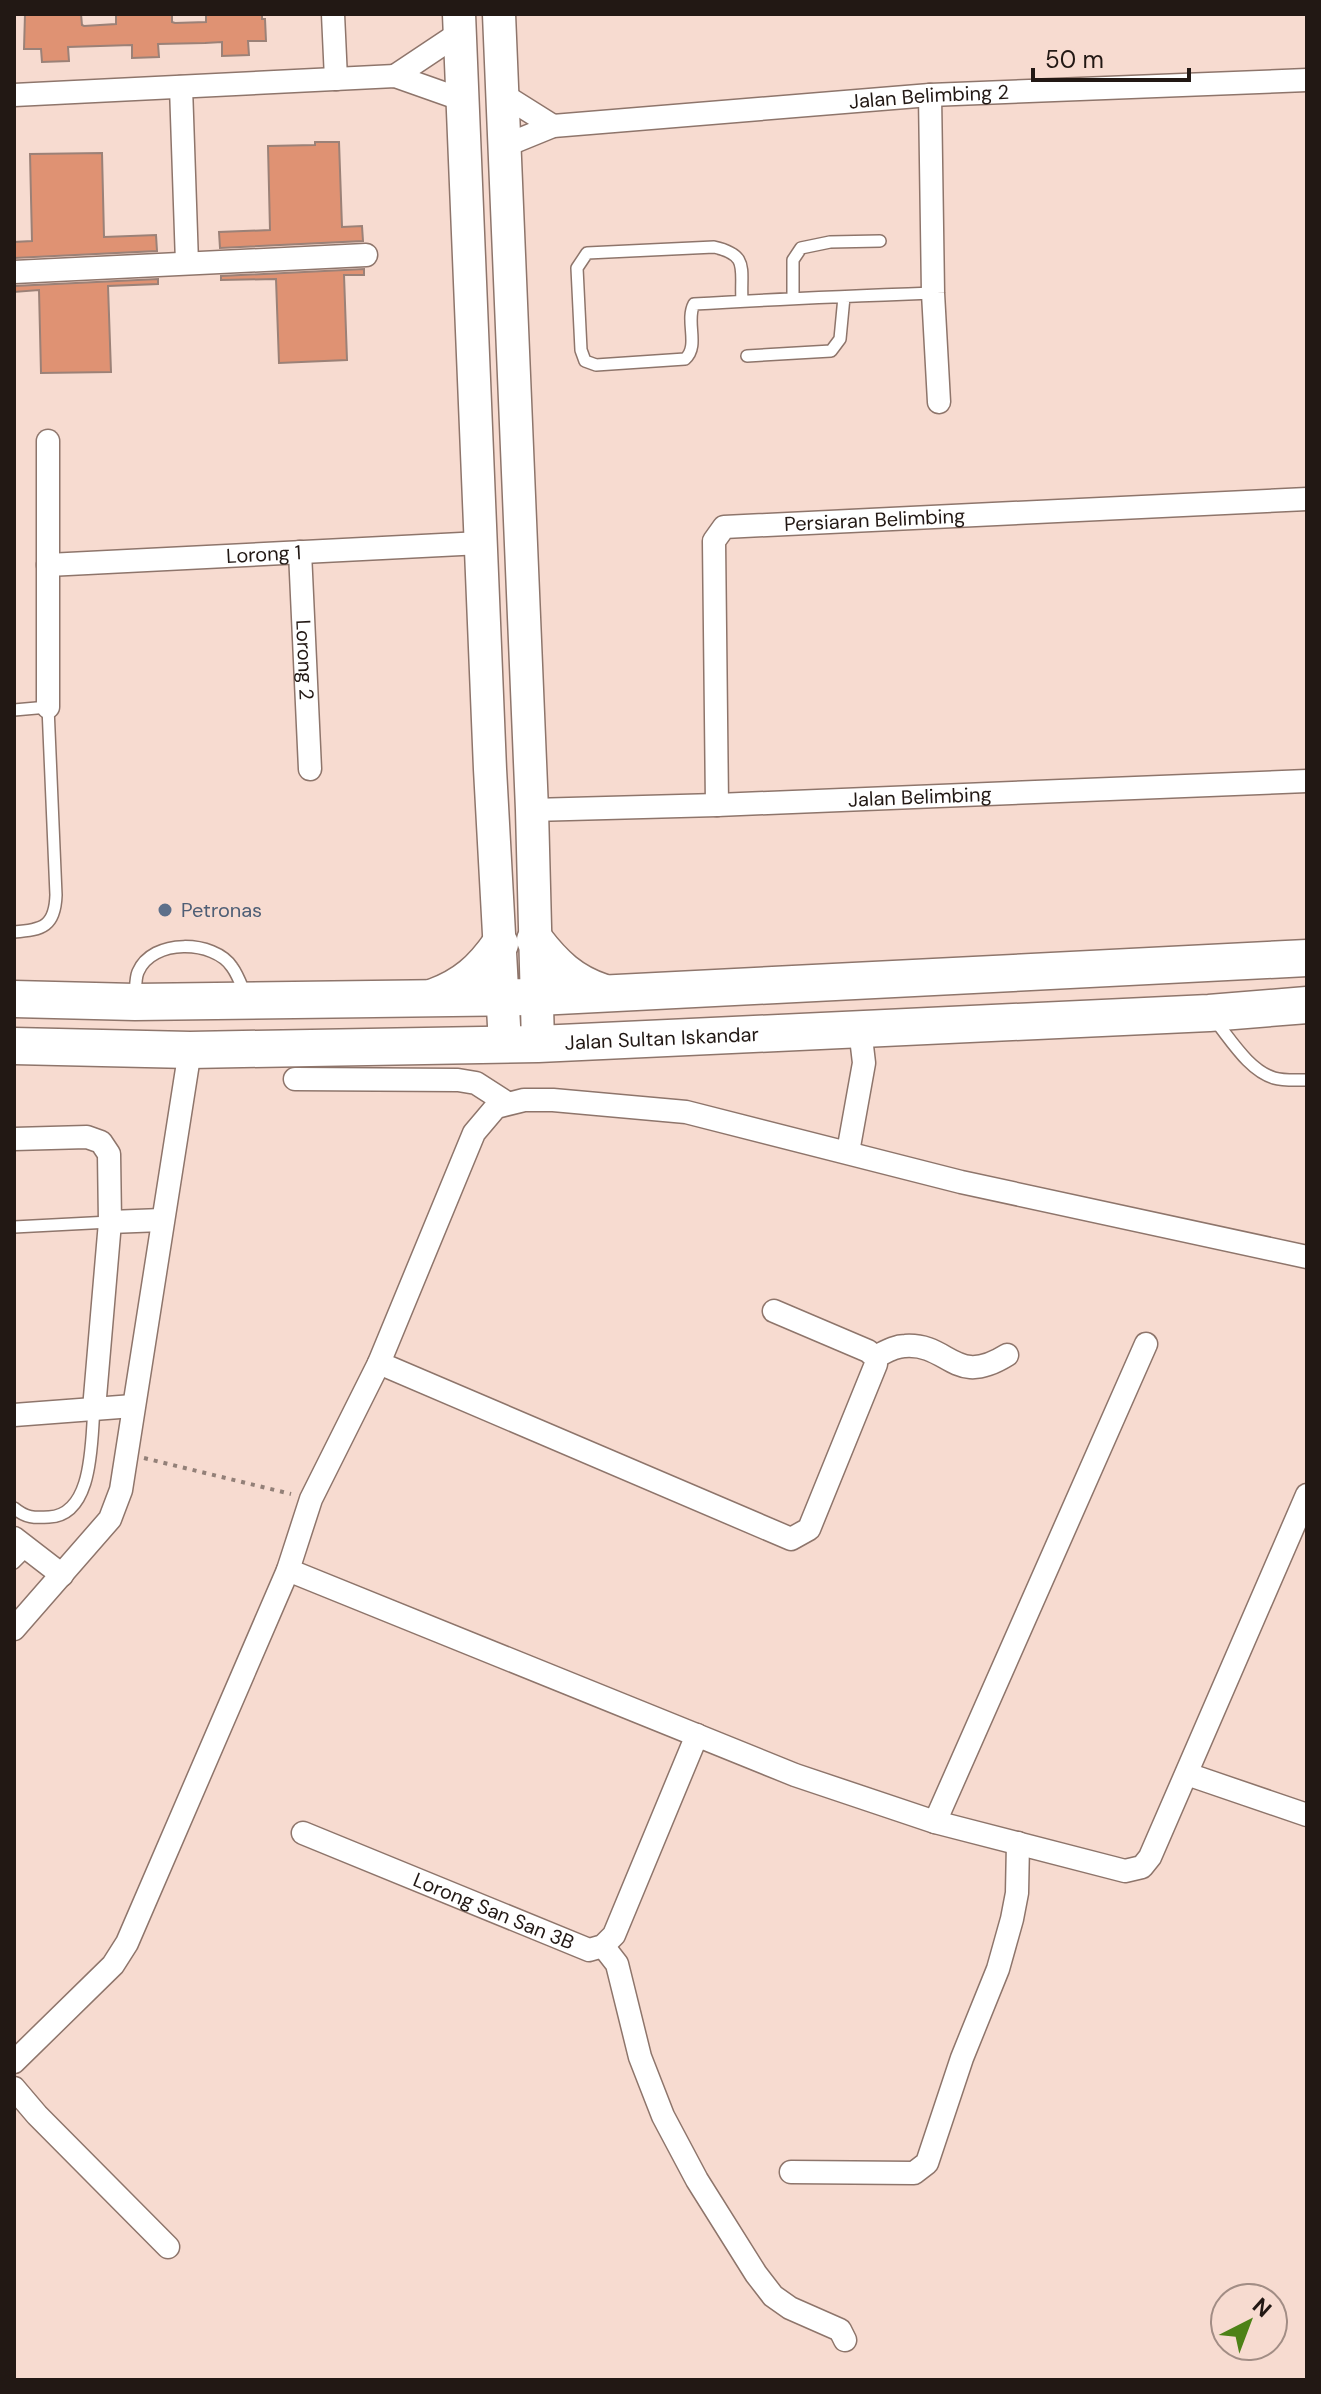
<svg xmlns="http://www.w3.org/2000/svg" width="1321" height="2394" font-family="'DM Sans',sans-serif">
<rect width="100%" height="100%" fill="#f7dbd0"/>
<!-- building -->
<path fill="#df9273" stroke="#9b8177" stroke-width="2" d="M25,14H81L82,25L84,26L116,24V14H172V22L175,23L206,22V14H262V19H265L266,41H248L249,55L222,56V42L205,43L158,44L159,57L132,58V45L68,47L69,61L42,62L41,49H24Z
M315,142H339L342,227L362,226L363,241L220,248L219,232L270,230L268,146L315,145Z
M102,153L104,237L156,235L157,251L14,258V242L32,241L30,154Z
M364,269V275H344L347,360L279,363L276,279L221,280V276Z
M158,279V284L108,286L111,372L41,373L39,290L14,292V286Z"/>
<g fill="none" stroke-linecap="round" stroke-linejoin="round">
<!-- lane casing -->
<g stroke="#8e756b" stroke-width="14">
<path id="lane" d="M793,297V260L801,248L830,242L880,241
M742,301C740,269 750,255 714,247L587,253L577,268L581,350L585,361L596,365L685,359C700,346 685,321 694,304C774,299 853,296 933,293
M747,356L831,351L840,339L844,297
M14,710L48,707L56,895C55,926 43,930 14,932
M135,997C136,990 135,979 138,972C152,938 214,940 232,967C238,975 242,987 246,996
M1213,1018C1230,1038 1248,1070 1274,1078C1284,1081 1296,1080 1307,1080
M14,1227L110,1222
M14,1508C26,1518 34,1518 49,1517C94,1515 91,1440 94,1409
M14,1563L28,1549"/>
</g>
<!-- street casing -->
<g stroke="#8e756b" stroke-width="25">
<g id="street">
<path d="M333,14L336,79"/>
<path d="M395,76L461,32"/>
<path d="M181,87L187,263"/>
<path d="M502,94L553,126"/>
<path d="M14,95L395,76L463,100"/>
<path d="M930,95L933,293L939,402"/>
<path id="s1" d="M504,146L553,126L930,95L1307,80"/>
<path d="M14,272L366,255"/>
<path d="M48,441V707"/>
<path id="s2" d="M300,552L310,769"/>
<path id="s3" d="M48,565L481,543"/>
<path id="s4" d="M717,805L714,541L724,527L1307,499"/>
<path id="s5" d="M532,810L717,805L1307,781"/>
<path d="M295,1079L458,1080L476,1083L507,1103"/>
<path d="M14,1139L87,1137L101,1142L109,1154L110,1222L94,1409"/>
<path d="M848,1152L864,1063L860,1029"/>
<path d="M110,1222L162,1220"/>
<path d="M875,1357C884,1353 894,1346 905,1346C950,1343 954,1388 1007,1355"/>
<path d="M379,1363L791,1539L809,1529L876,1364L875,1357L868,1351L774,1311"/>
<path d="M14,1415L133,1406"/>
<path d="M14,1538L62,1575"/>
<path d="M288,1570L795,1775L935,1822L1125,1871L1142,1867L1150,1857L1307,1495"/>
<path d="M14,1629L110,1519L121,1490L190,1050"/>
<path d="M1187,1774L1307,1815"/>
<path d="M935,1822L1146,1344"/>
<path id="s6" d="M303,1833L589,1950L603,1946L614,1935L697,1735"/>
<path d="M603,1946L617,1964L640,2057L663,2116L697,2180L756,2274L773,2296L790,2308L840,2330L845,2340"/>
<path d="M14,2062L113,1965L127,1943L288,1570L311,1499L379,1363L474,1133L496,1107L524,1100H553L686,1112L961,1182L1307,1257"/>
<path d="M14,2088L37,2115L168,2247"/>
<path d="M791,2172L914,2173L927,2163L962,2058L998,1969L1012,1919L1017,1893L1018,1843"/>
</g>
</g>
<!-- secondary casing -->
<g stroke="#8e756b" stroke-width="35">
<path id="secondary" d="M459,14L490,769L505,1044
M499,14L532,810L538,1044"/>
</g>
<!-- primary casing -->
<g stroke="#8e756b" stroke-width="39">
<g id="primary">
<path d="M535,940C554,965 572,982 602,992"/>
<path d="M434,997C464,986 482,970 500,944"/>
<path d="M14,999L135,1002L538,997L1307,958"/>
<path id="s7" d="M14,1046L190,1050L538,1044L1209,1013L1307,1005"/>
</g>
</g>
<!-- path -->
<path stroke="#938078" stroke-width="4" stroke-dasharray="4 6" stroke-linecap="butt" d="M144,1458L291,1494"/>
<!-- lane -->
<use href="#lane" stroke="#fff" stroke-width="11"/>
<!-- street -->
<use href="#street" stroke="#fff" stroke-width="22"/>
<!-- secondary -->
<use href="#secondary" stroke="#fff" stroke-width="32"/>
<!-- primary -->
<use href="#primary" stroke="#fff" stroke-width="36"/>
</g>
<!-- markers -->
<circle fill="#5c6f8a" stroke="#f7dbd0" stroke-width="3" cx="165" cy="910" r="8"/>
<g text-anchor="middle" dominant-baseline="central" stroke-width="6" stroke-linejoin="round" paint-order="stroke">
<!-- street labels -->
<g font-size="20" fill="#221814" stroke="#f7dbd0">
<text stroke="none"><textPath href="#s1" startOffset="430">Jalan Belimbing 2</textPath></text>
<text stroke="none"><textPath href="#s4" startOffset="432">Persiaran Belimbing</textPath></text>
<text stroke="none"><textPath href="#s3" startOffset="216">Lorong 1</textPath></text>
<text stroke="none"><textPath href="#s2" startOffset="108">Lorong 2</textPath></text>
<text stroke="none"><textPath href="#s5" startOffset="388">Jalan Belimbing</textPath></text>
<text stroke="none"><textPath href="#s7" startOffset="648">Jalan Sultan Iskandar</textPath></text>
<text stroke="none"><textPath href="#s6" startOffset="206">Lorong San San 3B</textPath></text>
</g>
<!-- service labels -->
<g font-size="20" fill="#4e5e75" stroke="#f7dbd0" text-anchor="start">
<text x="181" y="910">Petronas</text>
</g>
</g>
<!-- border -->
<rect width="1321" height="2394" fill="none" stroke="#221814" stroke-width="32"/>
<!-- north arrow -->
<g transform="translate(1249 2322) rotate(42)"><circle r="38" fill="#f7dbd0" stroke="#a28d85" stroke-width="2"/>
<path d="M0-6L14 30L0 20L-14 30Z" fill="#4d8217"/>
<text y="-12" font-size="22" font-weight="bold" text-anchor="middle" fill="#221814">N</text>
</g>
<!-- scale -->
<path d="M1033 68v12h156v-12" fill="none" stroke="#221814" stroke-width="4"/>
<text x="1045" y="68" font-size="24" fill="#221814" stroke="#f7dbd0" stroke-width="6" paint-order="stroke">50 m</text>
</svg>
